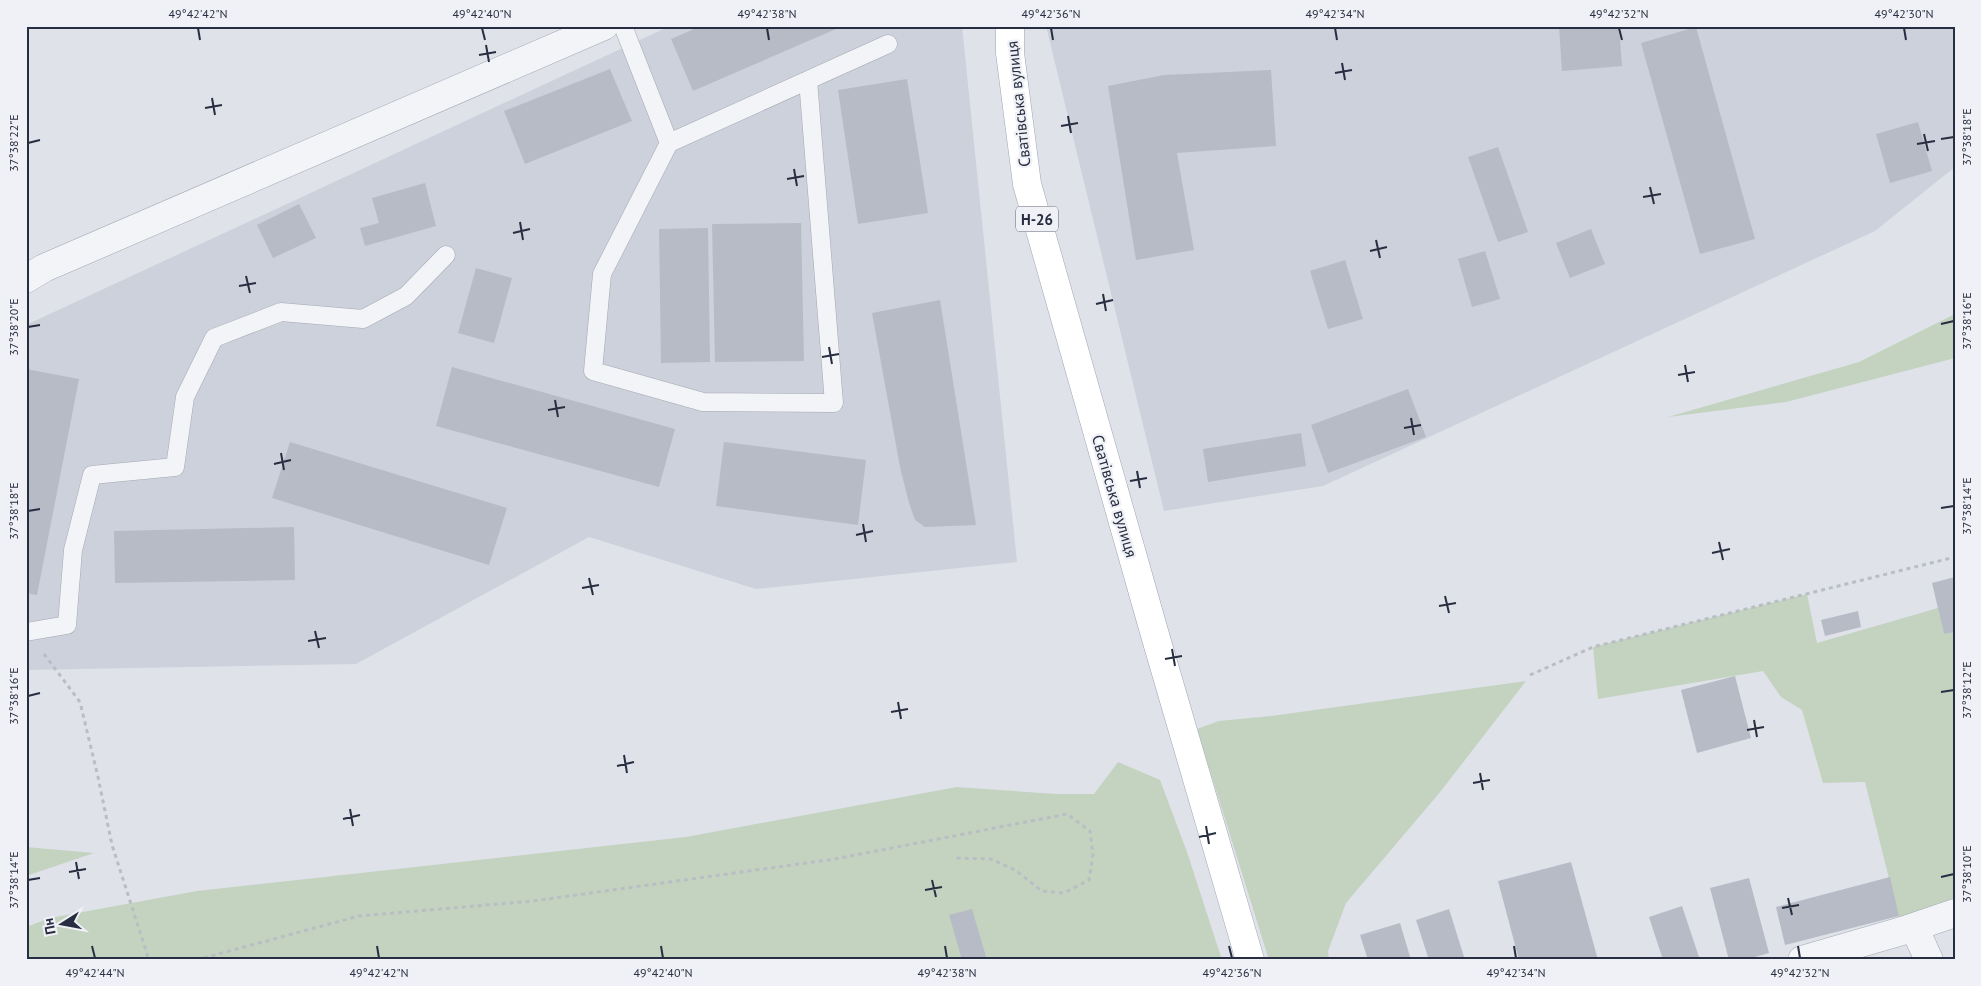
<svg xmlns="http://www.w3.org/2000/svg" width="1981" height="986" font-family="'PT Sans',sans-serif">
<rect width="100%" height="100%" fill="#dfe2e9"/>
<!-- built -->
<path fill="#cdd1db" d="M670,26H962L1017,562L756,589L589,537L356,664L26,670V325Z
M1046,26H1955V167L1875,231L1323,486L1164,511Z"/>
<!-- green -->
<path fill="#c3d3c0" d="M1955,314V358L1786,402L1668,417L1859,362Z
M1807,594L1817,643L1938,608L1944,634L1955,632V912L1902,931L1865,782L1823,783L1802,710L1781,697L1763,671L1598,699L1593,647Z
M1526,681L1441,791L1346,903L1328,951L1329,960H1269L1197,729L1219,721L1271,716Z
M1118,762L1160,780L1187,852L1222,960H26V927L50,918L197,891L686,837L957,787L1057,794H1094Z
M26,847L94,853L26,876Z"/>
<!-- building -->
<path fill="#b7bbc6" d="M701,26H843L693,91L671,39Z
M1559,26H1619L1622,66L1562,71Z
M1696,27L1755,239L1700,254L1641,43Z
M610,69L632,121L525,164L504,111Z
M1271,70L1276,146L1177,153L1194,250L1136,260L1108,86L1164,75Z
M907,79L928,213L858,224L838,90Z
M1918,122L1932,171L1890,183L1876,134Z
M1498,147L1528,232L1498,242L1468,157Z
M425,183L436,226L365,246L360,228L379,223L372,198Z
M299,204L316,238L273,258L257,225Z
M801,223L804,361L715,362L712,224Z
M708,228L710,362L661,363L659,229Z
M1591,229L1605,264L1570,278L1556,243Z
M1485,251L1500,299L1472,307L1458,259Z
M1345,260L1363,319L1328,329L1310,271Z
M476,268L512,278L494,343L458,333Z
M940,300L976,525L925,527L915,520L909,503L900,467L872,313Z
M452,367L675,429L659,487L436,426Z
M26,369L79,379L37,595L26,593Z
M1408,389L1426,437L1328,473L1311,425Z
M1301,433L1306,466L1208,482L1203,449Z
M290,442L507,508L489,565L272,498Z
M724,442L866,460L858,525L716,506Z
M294,527L295,580L115,583L114,531Z
M1955,577V632L1944,634L1932,583Z
M1858,611L1861,627L1825,636L1821,620Z
M1735,676L1751,738L1697,753L1681,690Z
M1571,862L1598,960H1519L1498,881Z
M1890,877L1899,916L1785,945L1776,907Z
M1749,878L1769,953L1744,960H1729L1710,888Z
M1682,906L1700,960H1663L1649,917Z
M972,909L987,960H962L949,915Z
M1449,909L1465,960H1429L1416,920Z
M1400,923L1411,960H1368L1360,935Z"/>
<g fill="none" stroke-linecap="round" stroke-linejoin="round">
<!-- lane casing -->
<g stroke="#a4a8b3" stroke-width="19">
<path id="lane" d="M623,26L669,143L888,44
M669,143L602,274L593,371L703,402L834,403L808,80
M26,632L67,625L73,550L92,475L175,467L185,397L214,338L281,312L363,319L406,296L446,255"/>
</g>
<!-- street casing -->
<g stroke="#a4a8b3" stroke-width="29">
<path id="street" d="M26,279L44,268L604,26
M1914,927L1929,960
M1802,960L1902,931L1955,913"/>
</g>
<!-- primary casing -->
<g stroke="#9fa5b5" stroke-width="29">
<path id="primary" d="M1010,26V53L1027,184L1155,635L1250,960"/>
</g>
<!-- path -->
<path stroke="#b9bdc4" stroke-width="3" stroke-dasharray="4 4" stroke-linecap="butt" d="M44,654L80,702L98,777L112,845L149,960
M1530,675L1593,647L1955,557
M196,960L359,916L533,901L835,859L1067,814L1090,831L1093,855L1089,880L1064,893L1042,891L1015,870L991,859L955,858"/>
<!-- lane -->
<use href="#lane" stroke="#f2f4f7" stroke-width="18"/>
<!-- street -->
<use href="#street" stroke="#f2f4f7" stroke-width="28"/>
<!-- primary -->
<use href="#primary" stroke="#fff" stroke-width="28"/>
</g>
<!-- ticks -->
<path fill="none" stroke="#282e41" stroke-width="2" d="M198,28L200,40M482,28L485,40M767,28L769,40M1051,28L1053,40M1335,28L1337,40M1619,28L1622,40M1904,28L1906,40M486,45L489,62M479,55L496,52M1342,63L1345,80M1335,73L1352,70M212,98L215,115M205,108L222,105M1068,116L1071,133M1061,126L1078,123M1924,134L1928,151M1941,139L1954,137M28,143L40,140M1917,144L1935,141M794,169L797,186M787,179L804,176M1650,187L1654,204M1643,197L1661,194M520,222L523,240M513,233L530,229M1376,240L1380,258M1370,251L1387,247M246,276L250,293M239,286L256,283M1103,294L1106,311M1096,304L1113,300M1941,324L1954,321M28,327L40,325M829,347L832,364M822,357L839,354M1685,365L1688,382M1678,375L1695,372M555,400L558,417M548,410L565,407M1411,418L1414,435M1404,428L1421,425M281,453L284,470M274,464L291,460M1137,471L1140,488M1130,481L1147,478M1941,508L1954,506M28,511L40,509M863,524L866,542M856,535L873,531M1719,542L1723,560M1712,553L1730,549M589,578L593,595M582,588L599,585M1445,596L1449,613M1439,606L1456,603M315,631L319,648M308,641L326,638M1172,649L1175,666M1165,659L1182,656M1941,692L1954,690M28,696L40,693M898,702L901,719M891,712L908,709M1754,720L1757,737M1747,730L1764,727M624,755L627,773M617,766L634,762M1480,773L1483,790M1473,783L1490,780M350,809L353,826M343,819L360,815M1206,826L1209,844M1199,837L1216,833M76,862L79,879M69,872L86,869M1941,877L1954,874M28,880L40,878M932,880L936,897M925,890L942,887M1788,898L1792,915M1782,908L1799,905M92,946L95,958M377,946L379,958M661,946L663,958M945,946L947,958M1229,946L1232,958M1514,946L1516,958M1798,946L1800,958"/>
<g text-anchor="middle" dominant-baseline="central" stroke-width="4.5" stroke-linejoin="round" paint-order="stroke">
<!-- shield labels -->
<rect fill="#eff1f6" stroke="#646877" stroke-width="1" x="1016" y="206.5" width="42" height="25" rx="4"/>
<g font-size="15" font-weight="bold" fill="#282e41">
<text x="1037" y="219">Н-26</text>
</g>
<!-- street labels -->
<g font-size="16" fill="#282e41" stroke="#eff1f6">
<text transform="translate(1018 104) rotate(-96)">Сватівська вулиця</text>
<text transform="translate(1115 496) rotate(74)">Сватівська вулиця</text>
</g>
</g>
<!-- border -->
<rect width="1981" height="986" fill="none" stroke="#eff1f6" stroke-width="55"/>
<!-- north arrow -->
<g transform="translate(62 924) rotate(259)" stroke="#eff1f6" stroke-width="4" paint-order="stroke">
<path d="M0-4L9 19L0 12L-9 19Z" fill="#282e41"/>
<text y="-8" font-size="14" font-weight="bold" text-anchor="middle" fill="#282e41">Пн</text>
</g>
<rect x="28" y="28" width="1926" height="930" fill="none" stroke="#282e41" stroke-width="2"/>
<g font-size="12" text-anchor="middle" fill="#282e41">
<text x="198" y="18">49°42'42"N</text>
<text x="482" y="18">49°42'40"N</text>
<text x="767" y="18">49°42'38"N</text>
<text x="1051" y="18">49°42'36"N</text>
<text x="1335" y="18">49°42'34"N</text>
<text x="1619" y="18">49°42'32"N</text>
<text x="1904" y="18">49°42'30"N</text>
<text transform="translate(1967 137) rotate(-90)" y="4">37°38'18"E</text>
<text transform="translate(14 143) rotate(-90)" y="4">37°38'22"E</text>
<text transform="translate(1967 321) rotate(-90)" y="4">37°38'16"E</text>
<text transform="translate(14 327) rotate(-90)" y="4">37°38'20"E</text>
<text transform="translate(1967 506) rotate(-90)" y="4">37°38'14"E</text>
<text transform="translate(14 511) rotate(-90)" y="4">37°38'18"E</text>
<text transform="translate(1967 690) rotate(-90)" y="4">37°38'12"E</text>
<text transform="translate(14 696) rotate(-90)" y="4">37°38'16"E</text>
<text transform="translate(1967 874) rotate(-90)" y="4">37°38'10"E</text>
<text transform="translate(14 880) rotate(-90)" y="4">37°38'14"E</text>
<text x="95" y="977">49°42'44"N</text>
<text x="379" y="977">49°42'42"N</text>
<text x="663" y="977">49°42'40"N</text>
<text x="947" y="977">49°42'38"N</text>
<text x="1232" y="977">49°42'36"N</text>
<text x="1516" y="977">49°42'34"N</text>
<text x="1800" y="977">49°42'32"N</text>
</g>
</svg>
